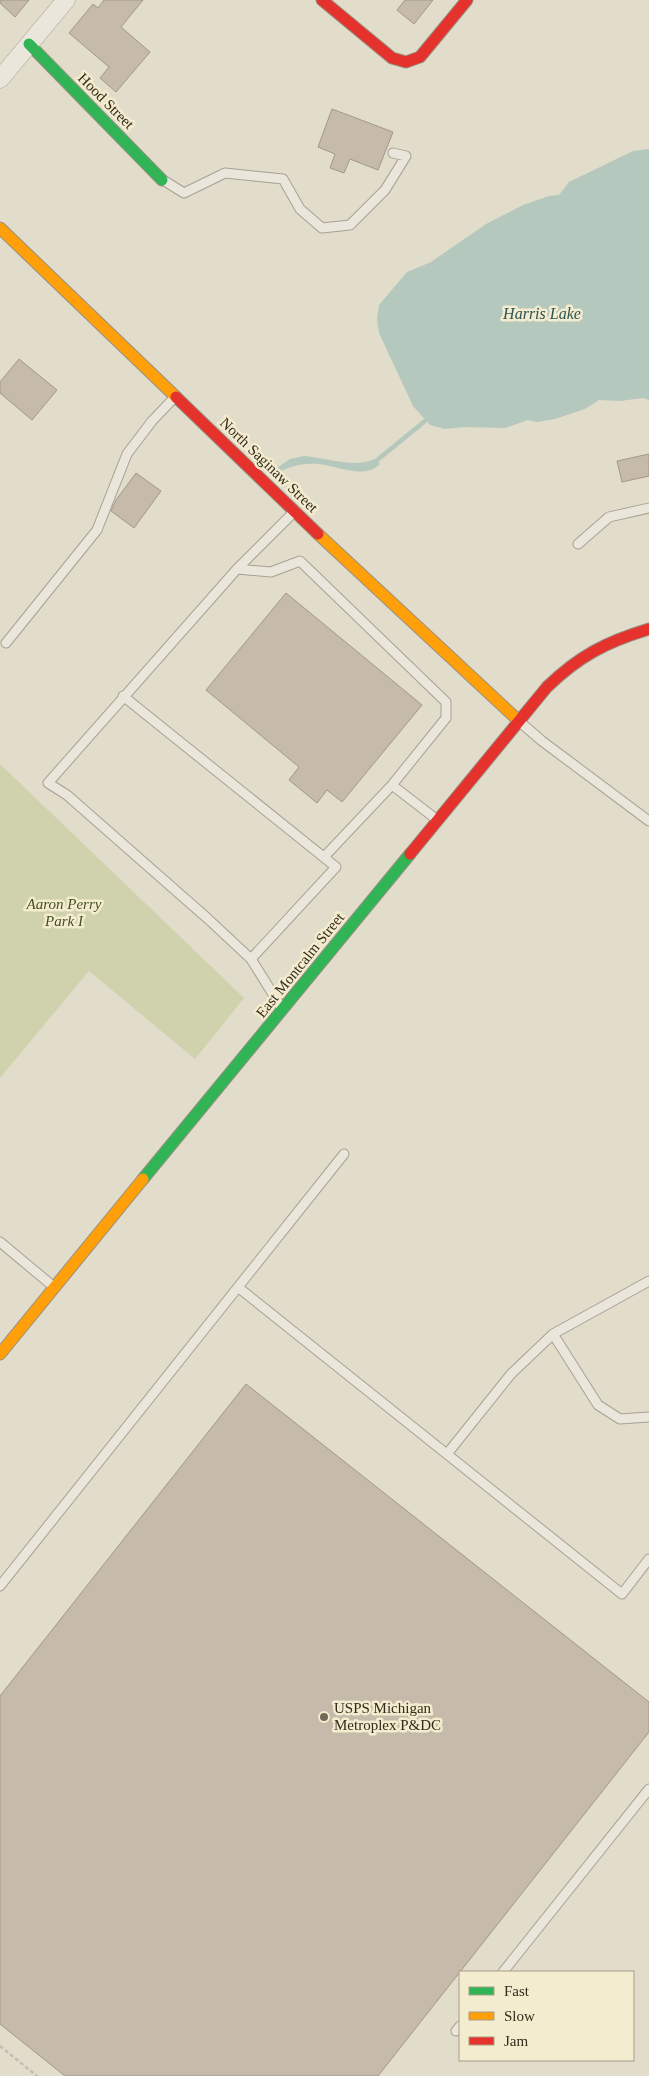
<svg xmlns="http://www.w3.org/2000/svg" width="649" height="2076" font-family="'Times New Roman',serif">
<rect width="100%" height="100%" fill="#e2dcca"/>
<!-- green -->
<path fill="#cfd2ac" d="M0,764L244,998L195,1059L89,971L0,1078Z"/>
<!-- water -->
<path fill="#b5c8bd" d="M649,149V400L643,398L620,401L599,400L585,409L555,419L537,422L528,420L505,428L464,427L445,429L430,425L413,406L379,333L377,319L379,305L407,272L431,262L486,224L523,205L549,196L559,195L569,182L633,151Z
M304,456C323,457 357,469 374,459L380,464C363,480 339,466 319,464C304,463 290,466 277,473L274,470L290,459Z"/>
<g fill="none" stroke-linecap="round" stroke-linejoin="round">
<!-- stream -->
<path stroke="#b5c8bd" stroke-width="4.5" d="M376,461L425,421"/>
</g>
<!-- building -->
<path fill="#c6baab" stroke="#a2988a" d="M0,0H29L15,17L0,3Z
M104,0H143L121,27L150,52L116,92L100,78L109,67L69,33L93,4L98,8Z
M405,0H433L414,24L397,10Z
M332,109L393,132L378,170L350,159L344,173L330,168L335,154L318,147Z
M19,359L57,390L32,420L0,393V382Z
M649,454V476L622,482L617,461Z
M136,473L161,491L134,528L111,511L116,500Z
M286,593L422,705L342,802L327,790L317,803L289,780L299,767L206,690Z
M246,1384L649,1702V1732L378,2076H65L0,2024V1696Z"/>
<g fill="none" stroke-linecap="round" stroke-linejoin="round">
<!-- lane casing -->
<g stroke="#a7a194" stroke-width="11">
<path id="lane" d="M163,180L184,193L225,173L283,179L300,209L322,228L350,225L385,190L406,156L393,153
M578,544L609,517L649,508
M237,569L271,572L300,561L446,702V718L392,785
M6,643L97,530L127,454L152,421L174,398
M123,696L336,867L251,959L207,918L67,795L48,783L237,569L293,513
M520,722L542,741L649,821
M324,857L392,785L436,819
M251,959L281,1007
M0,1242L54,1287
M239,1288L622,1594L649,1559
M553,1334L598,1405L620,1419L649,1417
M447,1454L511,1374L553,1334L649,1281
M0,1586L344,1154
M503,1972L649,1789
M456,2031L460,2026"/>
</g>
<!-- street casing -->
<g stroke="#a7a194" stroke-width="19">
<path id="street" d="M0,79L66,0"/>
</g>
<!-- fast casing -->
<g stroke="#979083" stroke-width="13">
<path id="fast" d="M29,44L162,180
M143,1179L410,854"/>
</g>
<!-- slow casing -->
<g stroke="#979083" stroke-width="13">
<path id="slow" d="M0,228L176,397
M318,534L519,721
M0,1354L143,1179"/>
</g>
<!-- jam casing -->
<g stroke="#979083" stroke-width="13">
<path id="jam" d="M322,0L392,58L406,62L420,57L467,0
M176,397L318,534
M410,854L547,687C579,656 606,642 649,629"/>
</g>
<!-- path -->
<path stroke="#c3bdb2" stroke-width="2.5" stroke-dasharray="4 2.5" stroke-linecap="butt" d="M0,2046L37,2076"/>
<!-- lane -->
<use href="#lane" stroke="#eae6db" stroke-width="9"/>
<!-- street -->
<use href="#street" stroke="#eae6db" stroke-width="18"/>
<!-- fast -->
<use href="#fast" stroke="#30b455" stroke-width="11"/>
<!-- slow -->
<use href="#slow" stroke="#ff9f0a" stroke-width="11"/>
<!-- jam -->
<use href="#jam" stroke="#e5322d" stroke-width="11"/>
</g>
<!-- markers -->
<circle fill="#726859" stroke="#f4ecce" stroke-width="2" cx="324" cy="1717" r="5"/>
<g text-anchor="middle" dominant-baseline="central" stroke-width="5" stroke-linejoin="round" paint-order="stroke">
<!-- street labels -->
<g font-size="15" fill="#352a1c" stroke="#f4ecce">
<text transform="translate(106 101) rotate(45)">Hood Street</text>
<text transform="translate(269 465) rotate(44)">North Saginaw Street</text>
<text transform="translate(300 965) rotate(-51)">East Montcalm Street</text>
</g>
<!-- park labels -->
<g font-size="15" font-style="italic" fill="#425123" stroke="#f4ecce">
<text x="64" y="904">Aaron Perry<tspan x="64" dy="17">Park I</tspan></text>
</g>
<!-- poi labels -->
<g font-size="15" fill="#352a1c" stroke="#f4ecce" text-anchor="start">
<text x="334" y="1708">USPS Michigan<tspan x="334" dy="17">Metroplex P&amp;DC</tspan></text>
</g>
<!-- water labels -->
<g font-size="16" font-style="italic" fill="#2b5454" stroke="#f4ecce">
<text x="542" y="313">Harris Lake</text>
</g>
</g>
<!-- legend -->
<rect x="459" y="1971" width="175" height="90" fill="#f4ecce" stroke="#a89e87"/>
<rect x="469" y="1987" width="25" height="8" fill="#30b455" stroke="#a89e87"/>
<text x="504" y="1996" font-size="15" fill="#352a1c">Fast</text>
<rect x="469" y="2012" width="25" height="8" fill="#ff9f0a" stroke="#a89e87"/>
<text x="504" y="2021" font-size="15" fill="#352a1c">Slow</text>
<rect x="469" y="2037" width="25" height="8" fill="#e5322d" stroke="#a89e87"/>
<text x="504" y="2046" font-size="15" fill="#352a1c">Jam</text>
</svg>
